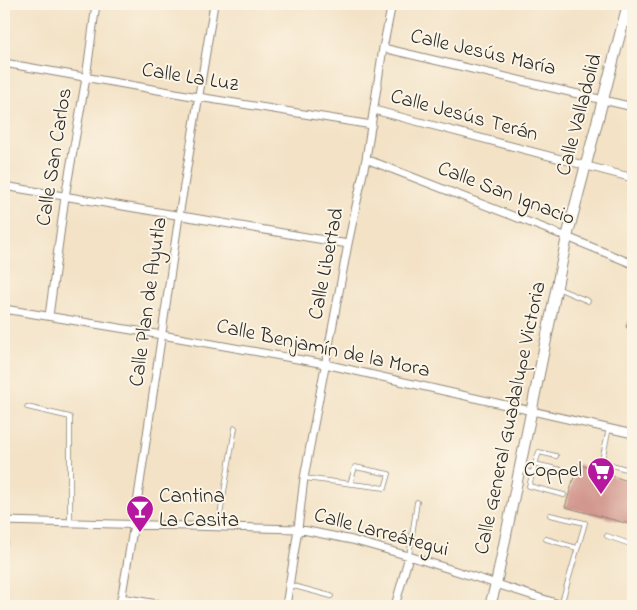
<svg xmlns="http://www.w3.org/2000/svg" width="637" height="610" font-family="'Indie Flower',sans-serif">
<rect width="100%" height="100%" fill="#fcf5e5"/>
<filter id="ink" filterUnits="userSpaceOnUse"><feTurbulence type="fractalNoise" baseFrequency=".02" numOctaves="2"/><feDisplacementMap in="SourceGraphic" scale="10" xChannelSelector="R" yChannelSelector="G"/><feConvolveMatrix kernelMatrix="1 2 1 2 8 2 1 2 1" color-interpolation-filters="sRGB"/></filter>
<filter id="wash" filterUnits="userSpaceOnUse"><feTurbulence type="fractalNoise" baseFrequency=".0096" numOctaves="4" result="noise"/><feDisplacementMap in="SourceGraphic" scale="20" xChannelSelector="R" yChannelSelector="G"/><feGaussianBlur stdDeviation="1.12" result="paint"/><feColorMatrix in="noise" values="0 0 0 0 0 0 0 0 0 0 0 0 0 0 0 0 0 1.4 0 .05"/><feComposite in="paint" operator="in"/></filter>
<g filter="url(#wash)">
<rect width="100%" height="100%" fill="#f3e2c6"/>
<g id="blocks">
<!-- building -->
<path fill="#d1968d" d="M633,312V331L626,327Z
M578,464L633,483V525L565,507Z"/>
</g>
</g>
<g filter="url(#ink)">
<use href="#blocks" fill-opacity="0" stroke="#8f8678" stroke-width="1"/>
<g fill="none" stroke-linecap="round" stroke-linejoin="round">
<!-- lane casing -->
<g stroke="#8f8678" stroke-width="5.5">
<path id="lane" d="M557,288L588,301
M27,407L70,417V523
M609,428L602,460L605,463L633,471
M535,464L539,452L556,456
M520,470L533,473
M304,478L385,488L389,474L355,467L350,484
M564,495L529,486L535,464L570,472
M550,515L585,523L561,605
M218,527L235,428
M607,536L633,545
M546,539L577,548
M409,556L417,502
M290,585L331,596"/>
</g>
<!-- street casing -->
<g stroke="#8f8678" stroke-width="9">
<path id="street" d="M373,4L392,7
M383,48L633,107
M4,63L198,97L372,125
M374,110L633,178
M366,159L567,237L633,264
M4,186L348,244
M4,309L162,335L325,364L633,434
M49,316L65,197L86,78L96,4
M4,521L298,529L352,540L409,556L565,606
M4,542L5,521
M121,598L170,606
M120,606L134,524L179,216L214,4
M286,606L298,529L304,478L348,244L366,159L383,48L392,4
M395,606L409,556"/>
</g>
<!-- secondary casing -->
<g stroke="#8f8678" stroke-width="12">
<path id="secondary" d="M490,606L496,584L567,237L628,4"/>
</g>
<!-- lane -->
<use href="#lane" stroke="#fff" stroke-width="4"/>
<!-- street -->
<use href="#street" stroke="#fff" stroke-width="7"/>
<!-- secondary -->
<use href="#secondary" stroke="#fff" stroke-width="10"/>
</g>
</g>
<!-- icons -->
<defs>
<g id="supermarket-pin" transform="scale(1.4375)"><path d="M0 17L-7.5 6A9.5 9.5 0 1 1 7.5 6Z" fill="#b5179e" stroke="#fcf5e5"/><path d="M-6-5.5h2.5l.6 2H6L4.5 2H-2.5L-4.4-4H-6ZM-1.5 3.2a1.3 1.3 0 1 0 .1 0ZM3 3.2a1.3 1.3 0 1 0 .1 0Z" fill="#fff"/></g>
<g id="bar-pin" transform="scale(1.4375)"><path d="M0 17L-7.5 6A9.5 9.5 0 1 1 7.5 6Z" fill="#b5179e" stroke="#fcf5e5"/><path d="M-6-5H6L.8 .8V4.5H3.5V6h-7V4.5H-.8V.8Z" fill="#fff"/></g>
</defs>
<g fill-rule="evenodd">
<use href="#supermarket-pin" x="601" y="471"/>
<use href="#bar-pin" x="140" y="509"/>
</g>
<g text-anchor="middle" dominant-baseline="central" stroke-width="4" stroke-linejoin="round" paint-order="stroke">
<!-- street labels -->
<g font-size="21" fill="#2b2b2b" stroke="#fcf5e5">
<text transform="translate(483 53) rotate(13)">Calle Jesús María</text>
<text transform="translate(190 78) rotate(9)">Calle La Luz</text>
<text transform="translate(580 115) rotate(-75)">Calle Valladolid</text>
<text transform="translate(464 116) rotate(15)">Calle Jesús Terán</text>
<text transform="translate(55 157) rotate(-81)">Calle San Carlos</text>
<text transform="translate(506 194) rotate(21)">Calle San Ignacio</text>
<text transform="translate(327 264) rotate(-79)">Calle Libertad</text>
<text transform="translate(149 302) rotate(-82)">Calle Plan de Ayutla</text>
<text transform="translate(323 349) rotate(12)">Calle Benjamín de la Mora</text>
<text transform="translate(511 418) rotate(-78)">Calle General Guadalupe Victoria</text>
<text transform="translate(381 533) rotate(15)">Calle Larreátegui</text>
</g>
<!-- poi labels -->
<g font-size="21" fill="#2b2b2b" stroke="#fcf5e5" text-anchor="end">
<text x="582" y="471">Coppel</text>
<text x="159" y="497" text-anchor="start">Cantina<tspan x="159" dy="24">La Casita</tspan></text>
</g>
</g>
<!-- margin -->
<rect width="637" height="610" fill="none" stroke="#fcf5e5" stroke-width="20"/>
</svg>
